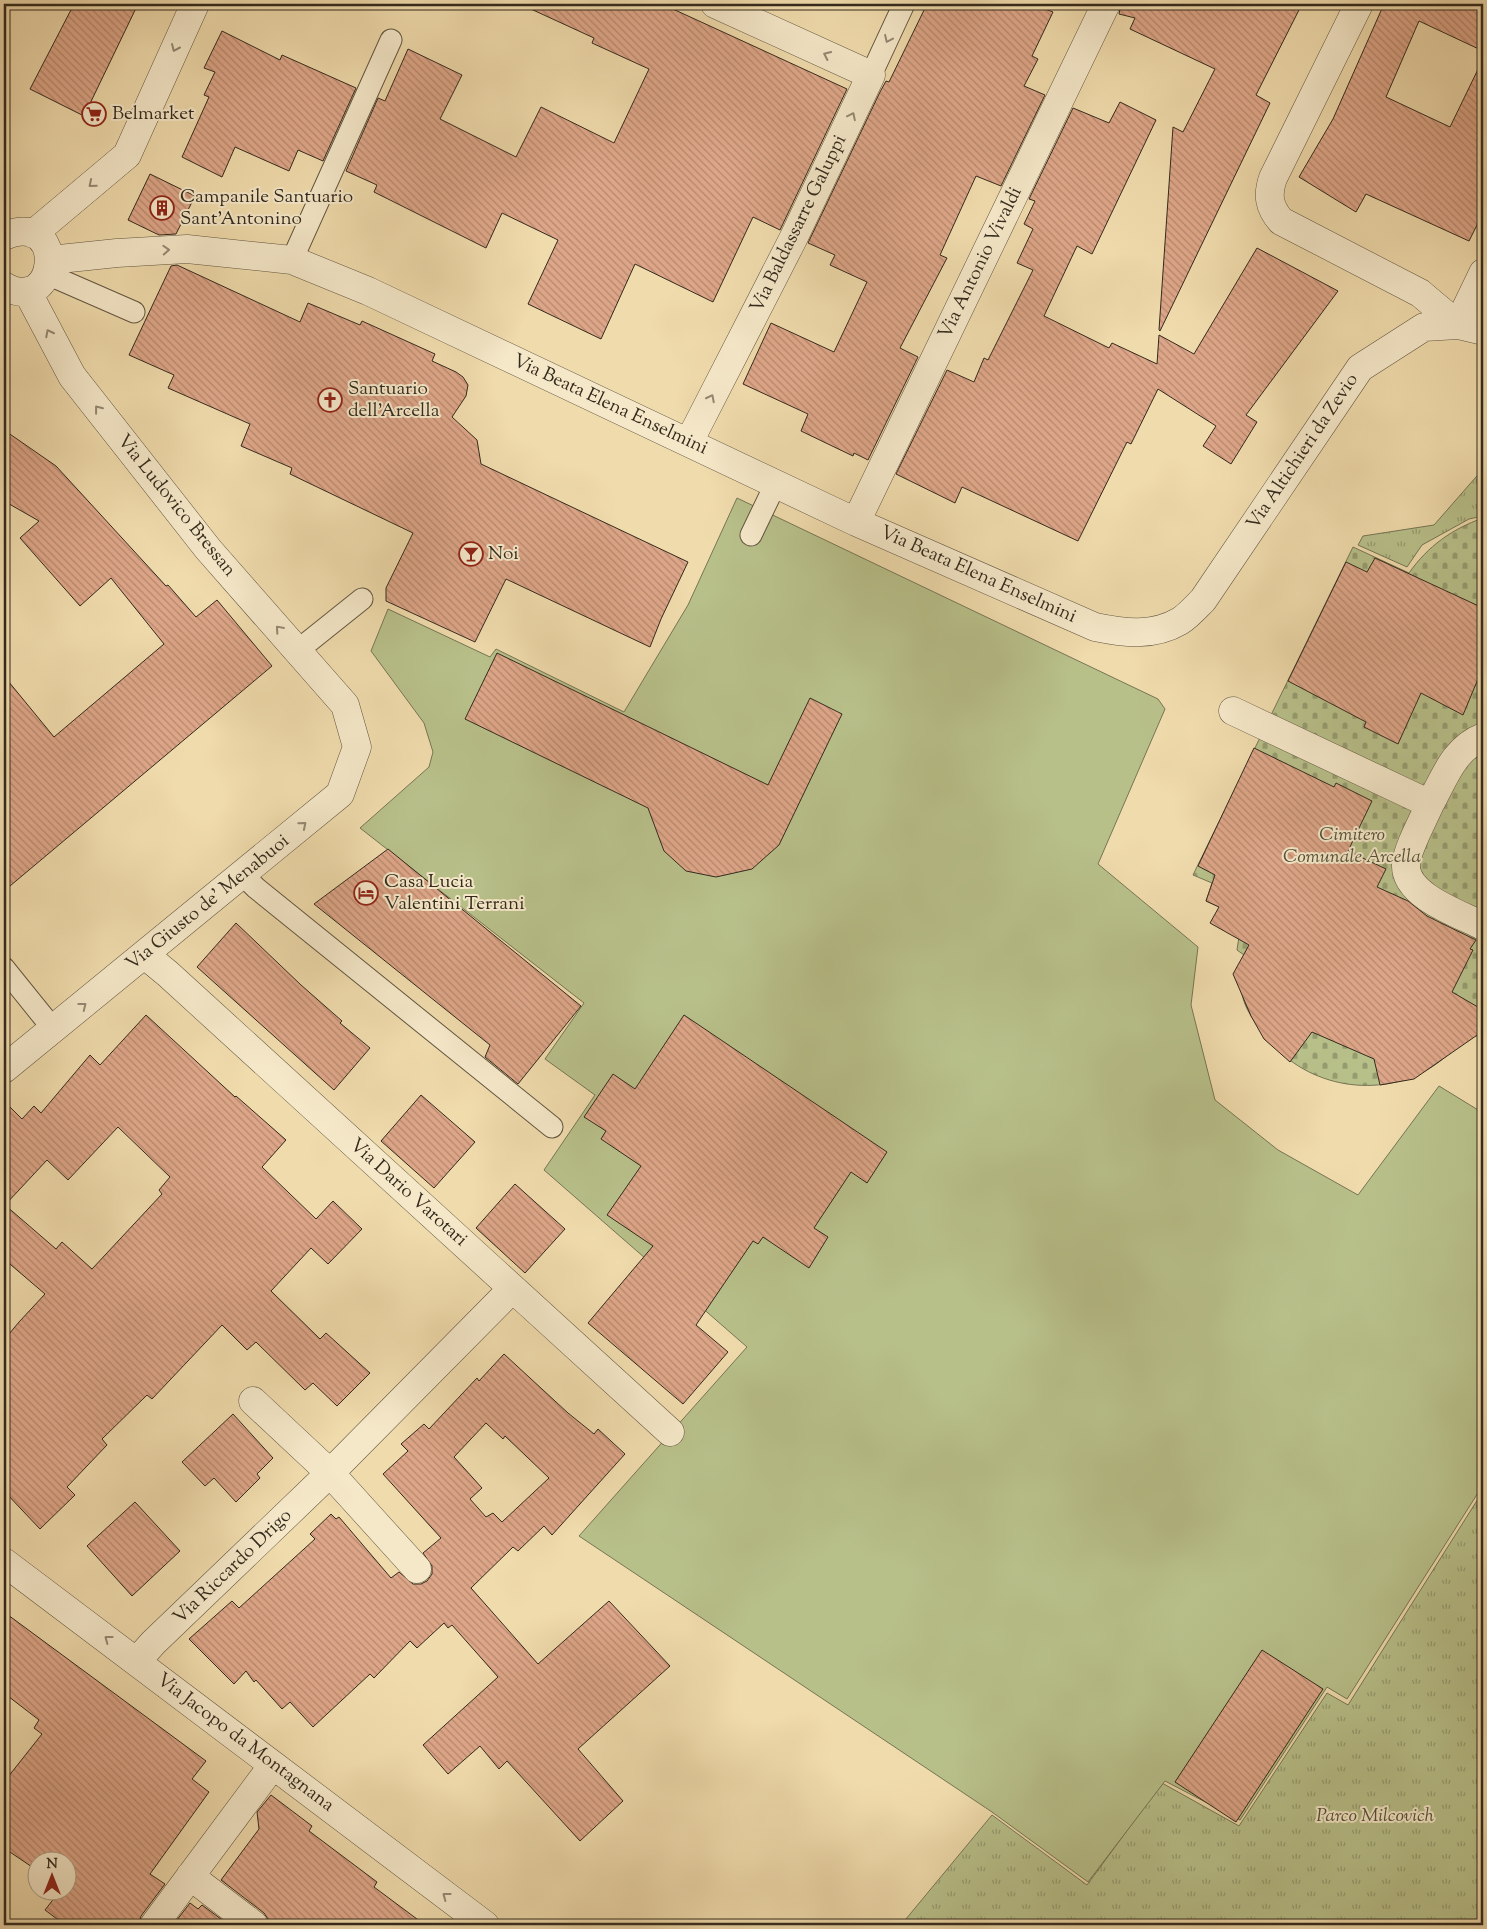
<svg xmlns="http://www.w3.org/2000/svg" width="1487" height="1929" font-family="'Sorts Mill Goudy',serif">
<defs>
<pattern id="grass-tufts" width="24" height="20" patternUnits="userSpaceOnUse" patternTransform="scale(1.25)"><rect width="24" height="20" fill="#b8c08a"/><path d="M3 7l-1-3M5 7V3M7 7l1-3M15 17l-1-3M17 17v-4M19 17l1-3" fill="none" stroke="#969c70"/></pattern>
<pattern id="cemetery-stones" width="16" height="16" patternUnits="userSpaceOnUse" patternTransform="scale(1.25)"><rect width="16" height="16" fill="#b8c08a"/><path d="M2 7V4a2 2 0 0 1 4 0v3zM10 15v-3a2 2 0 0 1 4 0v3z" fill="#969c70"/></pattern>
<pattern id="building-back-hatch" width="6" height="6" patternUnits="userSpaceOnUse" patternTransform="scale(1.25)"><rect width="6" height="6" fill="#dea688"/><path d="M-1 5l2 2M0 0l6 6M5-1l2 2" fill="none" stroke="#b5876f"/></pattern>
</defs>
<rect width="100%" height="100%" fill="#f0dbac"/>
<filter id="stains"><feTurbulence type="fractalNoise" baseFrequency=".004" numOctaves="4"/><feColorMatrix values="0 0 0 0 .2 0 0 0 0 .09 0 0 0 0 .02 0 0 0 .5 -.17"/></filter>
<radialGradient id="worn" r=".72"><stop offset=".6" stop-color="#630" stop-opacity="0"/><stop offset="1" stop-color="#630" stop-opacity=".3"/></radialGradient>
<!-- grass -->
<path fill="url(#grass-tufts)" stroke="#767554" d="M1483,469V516L1469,519L1422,545L1407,567L1358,545L1363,536L1434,525Z
M1483,1491V1925H901L992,1815L1087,1885L1162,1783L1239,1826L1327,1693L1348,1705Z"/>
<!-- cemetery -->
<path fill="url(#cemetery-stones)" stroke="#767554" d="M1483,518V1040L1470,1032C1457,1047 1444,1060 1427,1070C1373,1100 1302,1085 1266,1036C1256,1024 1244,1009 1242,993C1241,981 1243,967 1244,955L1237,950L1242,917L1206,901L1212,883L1193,875L1353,547L1409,573C1428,546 1452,529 1483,518Z"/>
<!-- pitch -->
<path fill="#b8c08a" stroke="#767554" d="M737,498L1158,699L1165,709L1098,864L1198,947L1191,1005L1215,1100L1278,1150L1358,1195L1439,1086L1483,1113V1485L1347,1699L1327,1687L1240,1820L1165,1781L1088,1882L992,1812L579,1536L747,1347L544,1170L595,1095L545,1059L584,1003L360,828L429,767L433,752L424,723L371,651L388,609L490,657L496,649L624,712L688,605Z"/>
<!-- building -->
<path fill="url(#building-back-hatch)" stroke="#332a1d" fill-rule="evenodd" d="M74,4H138L84,116L30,89Z
M520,4H662L847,89L780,230L753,217L713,302L635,264L601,339L528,304L558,240L502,213L486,248L374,192L377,185L346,171L378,98L385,101L408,49L462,75L440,119L516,157L541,107L614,143L649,69L592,43L594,38Z
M927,4H1032L1053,12L1032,56L1038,59L1024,86L1045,95L1001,186L976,176L940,255L947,258L900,348L918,357L868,460L854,453L853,456L801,431L808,414L743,384L771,323L834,352L867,282L830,265L835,255L808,243L880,92L886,81L889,82Z
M1121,4H1302L1256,95L1270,103L1160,331L1159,330L1173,127L1183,132L1215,69L1130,29L1135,18L1119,14Z
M1384,4H1483V51L1419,21L1386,97L1450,127L1483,59V213L1469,241L1366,194L1356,212L1299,177L1333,119Z
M222,31L280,60L282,55L356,88L323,161L298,150L289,171L235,147L222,177L182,157L209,97L204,95L215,72L204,68Z
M1120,102L1156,120L1092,254L1077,246L1044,316L1109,348L1112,343L1157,364L1159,335L1194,354L1257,248L1338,291L1246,415L1257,422L1231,464L1203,446L1216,426L1158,389L1131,444L1127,442L1078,541L962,487L955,503L896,474L947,370L974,382L984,358L988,360L1033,270L1017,263L1033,229L1024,224L1035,201L1029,199L1073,108L1109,123Z
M150,174L195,196L176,234L159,235L128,220Z
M177,265L300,322L308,303L360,325L362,321L435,354L432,361L456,372L463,377L468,385L466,396L452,417L477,440L481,464L688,562L661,619L650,647L506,579L475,642L386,601V588L413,533L290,474L292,468L241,446L250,424L168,388L174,375L129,355L171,266Z
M4,430L56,466L166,586L168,585L196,617L217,600L272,666L4,891V676L54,737L164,644L111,578L80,606L20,538L39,521L4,501Z
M1375,558L1483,608V667L1463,715L1421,693L1398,744L1364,727L1366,722L1288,681L1346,562L1367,572Z
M497,653L768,785L810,698L842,714L779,845L752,869L716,877L686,871L664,851L648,808L465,719Z
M1254,748L1334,787L1336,783L1372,801L1348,851L1386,869L1377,887L1408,901L1427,916L1441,923L1476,940L1470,949L1473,950L1452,992L1483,1010V1031L1414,1079L1380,1085L1374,1059L1312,1032L1290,1062L1264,1039L1251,1016L1233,974L1249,945L1210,923L1219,907L1206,901L1215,875L1198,866Z
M388,849L581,1006L518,1084L485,1057L490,1045L314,904Z
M236,923L301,985L342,1021L340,1023L370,1048L334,1090L197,967Z
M146,1015L235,1097L236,1096L286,1140L262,1167L316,1219L333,1201L362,1229L328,1264L311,1248L271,1291L320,1339L326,1333L370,1373L337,1406L313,1383L305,1390L256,1342L247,1350L222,1325L152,1399L147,1395L102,1439L107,1445L67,1487L75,1495L40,1529L4,1491V1340L19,1322L45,1294L4,1259V1101L22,1119L34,1106L41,1113L90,1055L100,1065ZM118,1127L170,1177L159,1190L162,1194L92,1269L62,1242L56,1249L5,1205L47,1160L68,1180Z
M684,1015L887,1152L867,1183L851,1172L814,1228L828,1237L809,1268L763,1237L758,1244L753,1241L696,1325L728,1352L683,1404L588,1323L653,1246L607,1215L641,1166L601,1139L606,1131L584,1117L613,1074L635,1089Z
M421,1095L475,1142L434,1188L381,1141Z
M515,1184L565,1229L525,1273L476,1228Z
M504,1354L568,1413L594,1434L598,1429L625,1454L552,1535L544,1526L518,1551L513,1547L471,1588L538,1664L609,1601L670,1666L578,1749L623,1801L580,1841L507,1761L499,1769L480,1746L448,1774L423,1745L498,1677L452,1625L448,1628L444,1623L417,1648L410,1641L374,1678L370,1674L313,1727L290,1702L282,1709L256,1680L254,1682L246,1671L234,1684L189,1639L232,1601L239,1608L315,1539L310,1534L331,1514L336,1519L339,1517L391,1578L399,1572L413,1584H421L427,1581L432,1574V1566L423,1553L441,1538L383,1474L408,1451L401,1444L424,1424L429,1429L477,1378L479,1381ZM486,1423L503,1439L505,1436L549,1478L502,1522L493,1513L486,1517L470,1499L482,1488L454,1457Z
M233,1414L273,1458L257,1474L260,1478L236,1502L214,1478L205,1486L182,1462Z
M135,1502L180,1551L132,1596L87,1546Z
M4,1612L206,1761L192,1779L209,1792L150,1874L165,1884L141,1916L139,1925H65L45,1910L59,1892H68V1862H38V1871L4,1848V1782L42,1734L34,1728L39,1720L4,1693Z
M1262,1650L1323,1689L1236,1822L1175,1782Z
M271,1795L312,1826L309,1831L377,1882L374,1887L425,1925H269L268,1919L264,1913L221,1880L259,1829L257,1812Z
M190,1903L198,1909L202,1905L229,1925H173Z"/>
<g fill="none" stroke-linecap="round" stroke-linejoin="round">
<!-- service casing -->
<g stroke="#625641" stroke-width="23">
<path id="service" d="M871,75L904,4
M292,260L391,40
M47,274L134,312
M751,535L776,483
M297,651L362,599
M243,875L256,888L552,1127
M4,968L54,1030"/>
</g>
<!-- pedestrian casing -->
<g stroke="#625641" stroke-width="29">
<path id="pedestrian" d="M1233,711L1430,804C1444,779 1454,748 1483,737
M1430,804C1424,818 1406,851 1406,865C1405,896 1460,914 1483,926"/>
</g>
<!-- minor casing -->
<g stroke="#625641" stroke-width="29">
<path id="minor" d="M1359,4L1273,178C1267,195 1269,207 1281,221L1420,293L1458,325
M33,234L127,155L195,4
M4,236C69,209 58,318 4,286
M50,260L117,253L187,249L292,260L368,291L856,522L1095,627C1124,633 1153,637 1180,621C1188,616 1196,607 1203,600L1360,368L1424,327L1458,325L1483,331
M1458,325L1483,273
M689,442L793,239L871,75L715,4
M856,522L1106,4
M145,955L168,974L670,1432
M4,1069L340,794L357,747L345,705L208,549L72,376L27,291
M253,1401L330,1473L417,1569
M4,1562L485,1925
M137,1661L153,1643L330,1473L512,1289
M190,1876L254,1925
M154,1925L273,1765"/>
</g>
<!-- service -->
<use href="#service" stroke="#f5e8c9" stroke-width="21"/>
<!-- pedestrian -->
<use href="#pedestrian" stroke="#f5e8c9" stroke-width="28"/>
<!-- minor -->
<use href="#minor" stroke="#f5e8c9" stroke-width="28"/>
</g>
<!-- one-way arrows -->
<defs><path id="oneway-chevron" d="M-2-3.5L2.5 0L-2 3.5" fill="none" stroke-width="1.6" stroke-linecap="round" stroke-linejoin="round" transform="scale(1.25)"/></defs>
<g stroke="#948973">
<use href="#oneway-chevron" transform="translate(888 39) rotate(115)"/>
<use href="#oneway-chevron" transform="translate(175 48) rotate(114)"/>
<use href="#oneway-chevron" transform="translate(827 55) rotate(-155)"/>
<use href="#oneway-chevron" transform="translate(852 116) rotate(-64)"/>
<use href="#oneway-chevron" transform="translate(92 184) rotate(140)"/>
<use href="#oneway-chevron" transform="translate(166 250) rotate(-3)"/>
<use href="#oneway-chevron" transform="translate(49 333) rotate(-117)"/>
<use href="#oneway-chevron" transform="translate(711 398) rotate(-63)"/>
<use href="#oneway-chevron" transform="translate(98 409) rotate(-128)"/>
<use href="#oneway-chevron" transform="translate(279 629) rotate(-131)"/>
<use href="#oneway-chevron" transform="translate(303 825) rotate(-40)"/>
<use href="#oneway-chevron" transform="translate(83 1006) rotate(-38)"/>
<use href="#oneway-chevron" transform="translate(108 1639) rotate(-143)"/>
<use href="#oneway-chevron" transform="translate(446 1896) rotate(-143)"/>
</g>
<!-- icons -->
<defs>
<g id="supermarket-ring" transform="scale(1.25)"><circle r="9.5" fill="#f5e8c9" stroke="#8f2418" stroke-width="1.5"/><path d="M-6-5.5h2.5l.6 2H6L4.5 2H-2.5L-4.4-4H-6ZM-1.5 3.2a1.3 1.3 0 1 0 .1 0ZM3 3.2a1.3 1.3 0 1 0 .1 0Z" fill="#8f2418"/></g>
<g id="building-ring" transform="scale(1.25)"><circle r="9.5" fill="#f5e8c9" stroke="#8f2418" stroke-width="1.5"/><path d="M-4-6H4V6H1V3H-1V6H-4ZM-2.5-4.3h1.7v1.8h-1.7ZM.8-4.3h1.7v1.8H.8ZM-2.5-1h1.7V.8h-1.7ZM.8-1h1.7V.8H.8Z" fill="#8f2418"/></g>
<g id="church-ring" transform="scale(1.25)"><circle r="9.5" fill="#f5e8c9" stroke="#8f2418" stroke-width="1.5"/><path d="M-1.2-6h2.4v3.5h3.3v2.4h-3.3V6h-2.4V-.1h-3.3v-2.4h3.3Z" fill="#8f2418"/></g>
<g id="bar-ring" transform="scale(1.25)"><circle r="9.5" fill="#f5e8c9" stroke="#8f2418" stroke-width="1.5"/><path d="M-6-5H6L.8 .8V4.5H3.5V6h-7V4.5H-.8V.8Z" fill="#8f2418"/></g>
<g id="hotel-ring" transform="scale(1.25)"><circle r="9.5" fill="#f5e8c9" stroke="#8f2418" stroke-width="1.5"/><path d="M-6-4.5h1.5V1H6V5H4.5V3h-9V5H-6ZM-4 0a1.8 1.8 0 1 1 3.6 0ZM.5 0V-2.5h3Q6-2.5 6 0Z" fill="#8f2418"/></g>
</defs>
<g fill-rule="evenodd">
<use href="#supermarket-ring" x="94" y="114"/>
<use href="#building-ring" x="162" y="208"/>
<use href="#church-ring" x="330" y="400"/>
<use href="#bar-ring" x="471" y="554"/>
<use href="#hotel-ring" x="366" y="893"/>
</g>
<g text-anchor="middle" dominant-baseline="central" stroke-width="4" stroke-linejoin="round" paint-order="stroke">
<!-- poi labels -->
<g font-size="19" fill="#332a1d" stroke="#f5e8c9" text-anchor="start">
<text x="112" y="114">Belmarket</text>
<text x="180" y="197">Campanile Santuario<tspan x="180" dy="22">Sant'Antonino</tspan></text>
<text x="348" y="389">Santuario<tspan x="348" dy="22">dell'Arcella</tspan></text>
<text x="488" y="554">Noi</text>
<text x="384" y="882">Casa Lucia<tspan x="384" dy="22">Valentini Terrani</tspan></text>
</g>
<!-- street labels -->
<g font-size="19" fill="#332a1d" stroke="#f5e8c9">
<text transform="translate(799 224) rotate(-64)">Via Baldassarre Galuppi</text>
<text transform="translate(981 263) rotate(-64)">Via Antonio Vivaldi</text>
<text transform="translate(610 405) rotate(25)">Via Beata Elena Enselmini</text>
<text transform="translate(1303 452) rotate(-56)">Via Altichieri da Zevio</text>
<text transform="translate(176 506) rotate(51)">Via Ludovico Bressan</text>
<text transform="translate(978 575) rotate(24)">Via Beata Elena Enselmini</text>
<text transform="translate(208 903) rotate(-39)">Via Giusto de' Menabuoi</text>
<text transform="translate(408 1193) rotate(42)">Via Dario Varotari</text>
<text transform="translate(233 1567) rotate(-44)">Via Riccardo Drigo</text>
<text transform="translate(245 1743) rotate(37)">Via Jacopo da Montagnana</text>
</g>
<!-- park labels -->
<g font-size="19" font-style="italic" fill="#545038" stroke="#f5e8c9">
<text x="1352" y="835">Cimitero<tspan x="1352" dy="22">Comunale Arcella</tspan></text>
<text x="1375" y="1816">Parco Milcovich</text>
</g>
</g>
<!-- margin -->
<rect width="1487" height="1929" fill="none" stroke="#f0dbac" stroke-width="20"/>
<rect x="5" y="5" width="1477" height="1919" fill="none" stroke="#332a1d" stroke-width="2.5"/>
<rect x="10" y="10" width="1467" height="1909" fill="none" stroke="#332a1d"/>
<!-- north arrow -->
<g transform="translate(52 1876)"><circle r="24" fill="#f5e8c9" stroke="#a79c84"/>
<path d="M0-4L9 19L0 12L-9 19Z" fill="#8f2418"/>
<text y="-8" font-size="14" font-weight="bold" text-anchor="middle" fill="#332a1d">N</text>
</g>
<rect width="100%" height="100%" filter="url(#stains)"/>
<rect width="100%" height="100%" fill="url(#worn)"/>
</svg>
